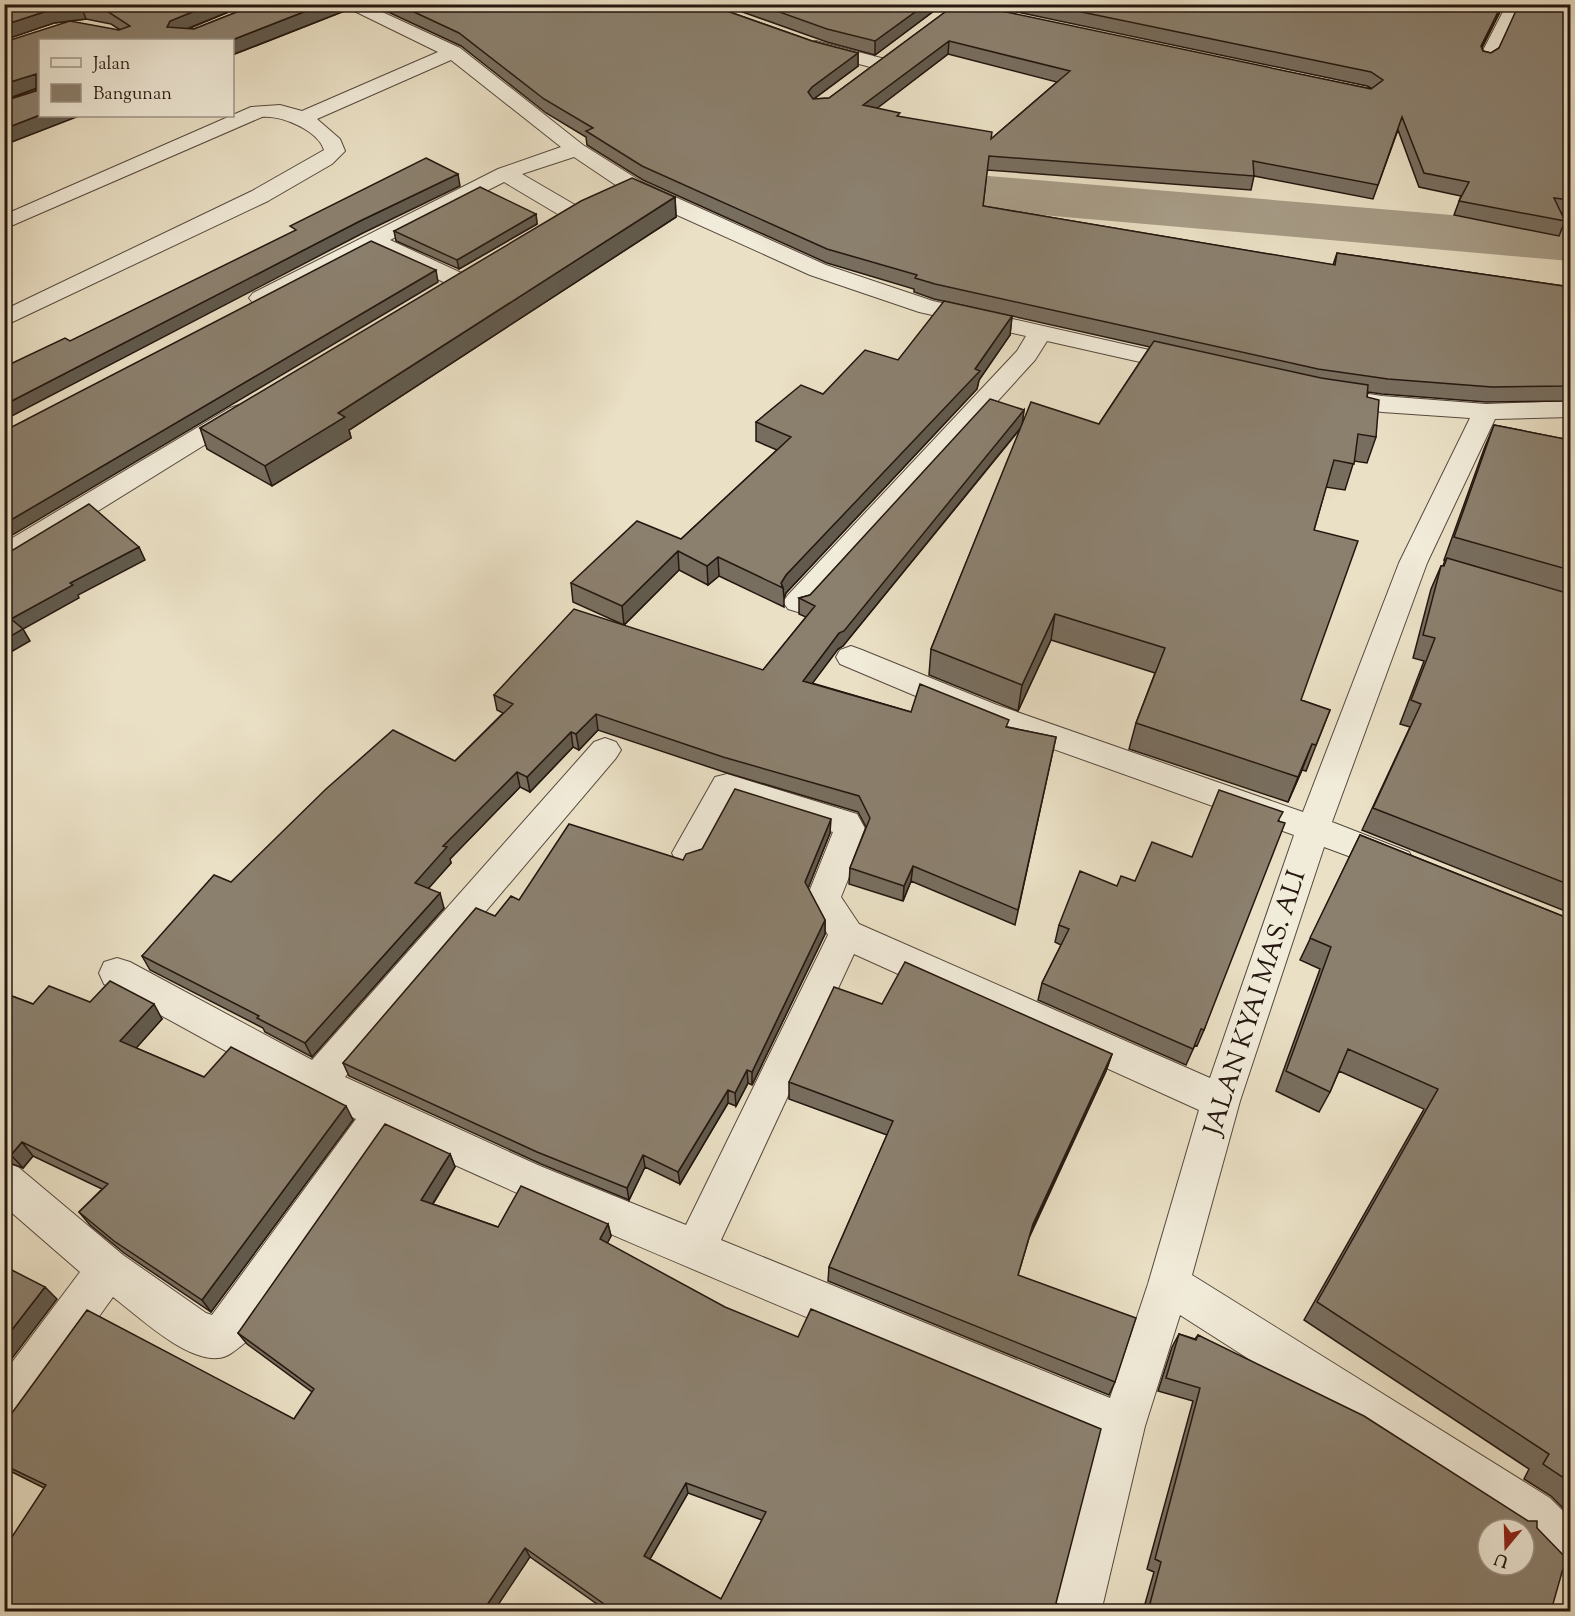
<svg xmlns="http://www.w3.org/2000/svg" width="1575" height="1616" font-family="'Sorts Mill Goudy',serif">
<rect width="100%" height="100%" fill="#eae0c5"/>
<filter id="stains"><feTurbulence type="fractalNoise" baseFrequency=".00333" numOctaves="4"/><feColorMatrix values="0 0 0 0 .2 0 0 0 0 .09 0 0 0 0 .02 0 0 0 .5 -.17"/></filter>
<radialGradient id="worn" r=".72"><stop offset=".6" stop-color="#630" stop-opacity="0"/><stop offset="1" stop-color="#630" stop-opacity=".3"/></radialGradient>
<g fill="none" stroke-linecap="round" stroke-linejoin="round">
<!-- river -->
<path fill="#a79c87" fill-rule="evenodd" d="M859,165L1570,225V261L859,199L839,194L830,182L839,170Z"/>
<!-- lane casing -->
<g stroke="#56493d" stroke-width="2">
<path id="lane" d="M1507,4H1520L1492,60L1485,64L1480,63L1478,60Z"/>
</g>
<!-- street casing -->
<g stroke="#56493d" stroke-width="2">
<path id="street" d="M340,4H365L460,48L583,145L642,182L826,265L933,301L1189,359L1198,361L1201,366L1198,371L1189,373L1047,341L1035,360L808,609L798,612L788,609L783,602L788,595L1017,351L1026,336L919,312L810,275L626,192L574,157L522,174L582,209L585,214L582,219H566L504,182L390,240L468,276L472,281L468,286H452L373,249L269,303H253L249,298L253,293L498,169L561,147L451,60L317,119L340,139L345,151L332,164L268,201L4,326V310L252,191L324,150C318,130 281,115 262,117L4,229V215L251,107L280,105L302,111L438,52Z
M929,4H964L1001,13L1004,17L995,22L932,8Z
M816,41L885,59L887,63L878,69L809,51L807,47L809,43Z
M1336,389L1382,396L1486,404L1570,401V417L1495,419L1427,563L1332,822L1409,852L1414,861L1409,870L1397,874L1324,847L1240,1101L1192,1275L1550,1498L1570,1518V1574L1553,1568L1524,1537V1529H1515L1180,1315L1145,1426L1101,1612H1053L1098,1438C859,1338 623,1244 390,1135L246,1342C238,1348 228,1358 218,1358C185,1361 138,1316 113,1297L20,1426L4,1432V1373L80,1272L4,1206V1162L18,1167L123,1255L206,1313L212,1315L356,1119L304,1094L104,984L99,973L104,962L117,958L130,962L312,1060L594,742L605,738L616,742L621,750L616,758L345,1077L540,1166L686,1225L828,935L807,897L833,832L735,801L701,862L689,866L677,862L672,853L677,844L715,777L727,774L857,814L867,832L841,897L859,924L1210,1078L1294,835L975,721L840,664L836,657L840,650L851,646L862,650L997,705L1303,812L1399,563L1470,418L1382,412L1327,402L1323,397L1327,392ZM854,954L1199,1110L1148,1284L1110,1398L721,1240Z
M239,405L248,408L252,413L248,418L14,563L4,565V543L230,408Z"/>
</g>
<!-- lane -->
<use href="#lane" fill="#f1ebd9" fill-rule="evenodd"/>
<!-- street -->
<use href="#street" fill="#f1ebd9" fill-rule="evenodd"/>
</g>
<!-- wall -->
<path fill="#786e5f" stroke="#251710" stroke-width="1.5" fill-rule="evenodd" d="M4,4H248L188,29H194L257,4H346L347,10L4,145V101L36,91V89L4,100L119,29L111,24L86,19L54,23L4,40Z
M371,4H707L812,41L858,53V66L814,99L829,98L956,4L1371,89V88L1367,86L979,4H1504L1482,48L1483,51L1491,53L1570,4V214L1561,213L1565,221L1559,236L1454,215L1461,196L1419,187L1398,130L1373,199L1254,176L1251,190L987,170L983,206L1333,265L1337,253L1570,287V401L1486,402L1382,394L1368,392L1367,397L1376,437L1367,463L1354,461L1345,490L1326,487L1314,530L1301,700L1330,710L1306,771L1302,770L1288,802L1129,749L1136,723L1155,673L1051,640L1018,711L929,675L931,649L1021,428L843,646L838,649L812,683L911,712L1008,727L1056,737L1015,925L911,881L903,901L849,884L850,868L866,827L858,812L724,772L598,730L579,750L573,747L530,792L520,787L450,859L451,863L428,888L444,908L312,1057L265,1032L263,1028L150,970L142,956L231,882L455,761L503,713L497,710L494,695L763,670L806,617L799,614V598L810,595L1024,410L1022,423L1099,424L1150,347L1012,316L1010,335L979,380L977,389L786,593L784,598V607L719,576L708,585L679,570L624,625L573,602L571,583L681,539L777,450L756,441V422L823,394L898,360L1006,315L934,299L914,292V289L827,263L643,180L587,145L586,137L546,113L461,46ZM948,54L1057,82L991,139L900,117L877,108Z
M720,4H935V10L875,55L827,42Z
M675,197L676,217L349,430L351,438L272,486L207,449L200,428Z
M536,214L537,224L459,269L396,241L394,231Z
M1494,425L1570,440V913L1362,830L1410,727L1400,724L1424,661L1413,658L1431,589L1441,566H1443L1445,560H1444L1484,449Z
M1279,821L1204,1030L1197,1046L1195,1045L1186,1065L1038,1000L1042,983L1061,945L1055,942L1059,925L1135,881L1192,857Z
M830,833L808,888L825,920V934L752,1085L748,1083L736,1106L728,1103L680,1184L645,1167L629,1200L541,1164L349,1076L343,1063L495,916L519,900L683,860Z
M1360,835L1570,919V1508L1566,1511L1551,1496L1524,1479L1529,1469L1304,1320L1424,1109L1339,1071L1330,1092L1319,1112L1276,1091L1320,969L1300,960Z
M4,993L33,1004L90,1002L162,1019L136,1048L204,1077L353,1120L211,1312L124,1253L90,1225L79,1212L102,1189L33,1156L23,1168L4,1161Z
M882,1004L1112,1054L1106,1071L1029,1238L1018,1275L1115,1382L1109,1395L828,1281L829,1267L887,1135L789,1099V1082Z
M450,1154L455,1167L433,1204L498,1227L608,1224L611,1236L607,1243L1056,1603L1059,1611H607L530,1557L44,1488L4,1468V1418L294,1419L312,1392L247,1344L238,1333ZM688,1493L762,1520L721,1599L650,1559Z
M1179,1334L1195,1339L1198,1335L1537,1528L1551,1611H1143L1154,1572L1147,1569L1193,1401L1158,1391L1172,1347Z"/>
<!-- shaded-wall -->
<path fill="#615a4d" stroke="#251710" stroke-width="1.5" d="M212,4H248L174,34L167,27L170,21Z
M324,4H346L347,10L232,55V40Z
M926,4H935V10L875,55V41Z
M1502,4H1504L1476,59L1481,46Z
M81,6L86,19L54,23L4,40V25L50,10Z
M949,41L948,54L863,119V105Z
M858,53V66L812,100L808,92L812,87Z
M36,74L40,87L4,100V84Z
M40,115L79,116L4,145V129Z
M458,174L460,186L363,233L4,420V405L360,221Z
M675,197L676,217L349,430L351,438L272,486L265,466L338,413Z
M536,214L537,224L459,269L457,260Z
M436,270L438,282L4,540V524Z
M1012,316L1010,335L979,380L977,389L786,593L784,598L783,588L781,583L786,575L975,369Z
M1024,410L1022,426L843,646L838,649L803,696V681L839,633Z
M139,547L145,560L78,595L79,598L23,629L30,641L4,656V640L11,619L70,583Z
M678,551L679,570L624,625L622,606Z
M718,557L719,576L708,585L707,566Z
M1055,614L1051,640L1018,711L1022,685Z
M596,714L598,730L579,750L576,734Z
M571,732L573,747L530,792L527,777Z
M1312,744L1302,770L1288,802L1298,777Z
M517,772L520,787L450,859L451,863L420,898L415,883L443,846Z
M831,819L830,833L805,896V882Z
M913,866L911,881L903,901L904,886Z
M440,893L444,908L312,1057L305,1043Z
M825,920V934L752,1085V1072Z
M154,1004L162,1019L130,1055L120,1041Z
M1112,1054L1106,1071L1028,1238L1033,1224Z
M747,1070L748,1083L736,1106L735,1093Z
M728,1090V1103L680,1184L678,1172Z
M346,1106L353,1120L211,1312L202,1300Z
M22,1142L33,1156L23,1168L11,1155Z
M450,1154L455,1167L427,1213L421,1200Z
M643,1155L645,1167L629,1200L627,1188Z
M608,1224L611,1236L603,1252L600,1239Z
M45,1287L57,1299L4,1369V1340Z
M686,1483L688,1493L647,1564L644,1556Z
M525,1548L530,1557L494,1611H483Z"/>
<!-- building -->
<path fill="#8b806e" stroke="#251710" stroke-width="1.5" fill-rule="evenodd" d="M4,4H212L170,21L167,27L194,29L257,4H324L232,40H40V115L4,129V101L36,91V74L4,84V42L70,21L119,30L130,26L107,11L81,6L50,10L4,25Z
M397,4H707L812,41L858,53L812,87L808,92L813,99L829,98L956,4H969L1371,89L1383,80L1371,72L1043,4H1502L1481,46L1483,51L1491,53L1499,48L1519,4H1570V200L1554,198L1565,221L1459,201L1469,182L1424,173L1402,117L1378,185L1253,161L1254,176L989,156L983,206L1335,265L1337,253L1570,287V386L1492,387L1388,379L1318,369L935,284L915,278L917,275L827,249L642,166L586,131L593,128L544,99L459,33ZM949,41L1070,71L991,139L992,132L897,116L900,113L863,105Z
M757,4H926L875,41L827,29Z
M426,158L458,174L360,221L4,405V367L65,338L70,341L296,230L290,226Z
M632,178L675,197L338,413L345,417L265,466L200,428L581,201Z
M480,187L536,214L457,260L394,231Z
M371,241L436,270L4,524V429H8Z
M944,301L1012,316L975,369L980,371L976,375L786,575L781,583L783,588L718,557L707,566L678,551L622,606L571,583L637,521L681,539L791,437L756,422L801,385L823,394L865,350L898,360Z
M1154,341L1321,378L1368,385L1367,397L1379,400L1376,437L1358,434L1354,464L1334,460L1314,530L1358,541L1301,700L1330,710L1316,745L1312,744L1298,777L1136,723L1165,648L1055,614L1022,685L931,649L1031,402L1099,424Z
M990,399L1024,410L844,631L839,633L803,681L911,712L920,684L1009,720L1006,727L1056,737L1018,910L913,866L904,886L850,868L870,818L859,796L723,757L596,714L576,734L571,732L527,777L517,772L443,846L447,847L415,883L440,893L305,1043L257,1018L259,1016L142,956L214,875L231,882L326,789L393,730L455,761L513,704L494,695L574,609L763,670L815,606L799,598L810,595Z
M1494,425L1570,440V570L1454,537Z
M89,504L139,547L70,583L73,585L11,619L23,629L4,640V553H8Z
M1447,558L1570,594V885L1373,808L1421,704L1411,700L1435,638L1423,635L1441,566H1444Z
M735,789L831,819L805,882L825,920L752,1072L747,1070L735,1093L728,1090L678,1172L643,1155L627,1188L537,1152L343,1063L476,908L495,916L511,896L519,900L569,824L683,860L686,854L702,849Z
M1219,790L1283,812L1278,821L1285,823L1204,1030L1201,1029L1193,1049L1042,983L1069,929L1059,925L1080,871L1117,886L1121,876L1135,881L1152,842L1192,857Z
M1360,835L1570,919V1482L1543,1464L1549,1454L1317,1302L1438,1089L1348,1049L1330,1092L1286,1071L1331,947L1310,938Z
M905,962L1112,1054L1033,1224L1018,1275L1136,1318L1115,1382L829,1267L893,1121L789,1082L834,987L882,1004Z
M110,981L154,1004L120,1041L204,1077L231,1047L346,1106L202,1300L114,1241L79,1212L108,1184L22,1142L11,1155L4,1152V993L33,1004L49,986L90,1002Z
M385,1124L450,1154L421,1200L498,1227L521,1186L608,1224L600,1239L725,1307L798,1337L811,1309L1101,1429L1056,1603L1061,1606L1059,1611H614L525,1548L483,1611H4V1549L46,1485L4,1465V1418L9,1417L87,1310L294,1419L314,1389L238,1333ZM686,1483L766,1512L721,1599L644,1556Z
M4,1266L45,1287L4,1340Z
M1179,1334L1196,1340L1198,1335L1364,1416L1528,1521H1537V1528L1566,1558L1551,1611H1148L1161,1562L1155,1559L1200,1388L1166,1378ZM1488,1529H1524V1565H1488Z"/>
<g text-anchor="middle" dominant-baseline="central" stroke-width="6" stroke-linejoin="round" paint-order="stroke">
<!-- street labels -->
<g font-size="26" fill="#251710" stroke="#f1ebd9">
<text transform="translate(1256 1003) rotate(-72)">JALAN KYAI MAS. ALI</text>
</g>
</g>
<!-- margin -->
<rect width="1575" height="1616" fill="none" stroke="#eae0c5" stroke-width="24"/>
<rect x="6" y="6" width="1563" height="1604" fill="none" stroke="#251710" stroke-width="3"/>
<rect x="12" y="12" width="1551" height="1592" fill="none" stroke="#251710" stroke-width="1.5"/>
<!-- legend -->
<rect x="39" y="39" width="195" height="78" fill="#f1ebd9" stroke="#9f9689" stroke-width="1.5"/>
<rect x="51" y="58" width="30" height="9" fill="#f1ebd9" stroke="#9f9689" stroke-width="1.5"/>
<text x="93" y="69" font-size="18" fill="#251710">Jalan</text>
<rect x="51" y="84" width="30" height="18" fill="#8b806e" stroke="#9f9689" stroke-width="1.5"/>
<text x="93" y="99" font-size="18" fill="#251710">Bangunan</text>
<!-- north arrow -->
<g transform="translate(1506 1547) rotate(199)"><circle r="28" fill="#f1ebd9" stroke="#9f9689" stroke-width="1.5"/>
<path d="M0-4.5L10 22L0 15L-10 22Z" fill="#8f2418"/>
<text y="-9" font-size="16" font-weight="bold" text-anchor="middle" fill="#251710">U</text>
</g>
<rect width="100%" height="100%" filter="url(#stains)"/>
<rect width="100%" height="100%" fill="url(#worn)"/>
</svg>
